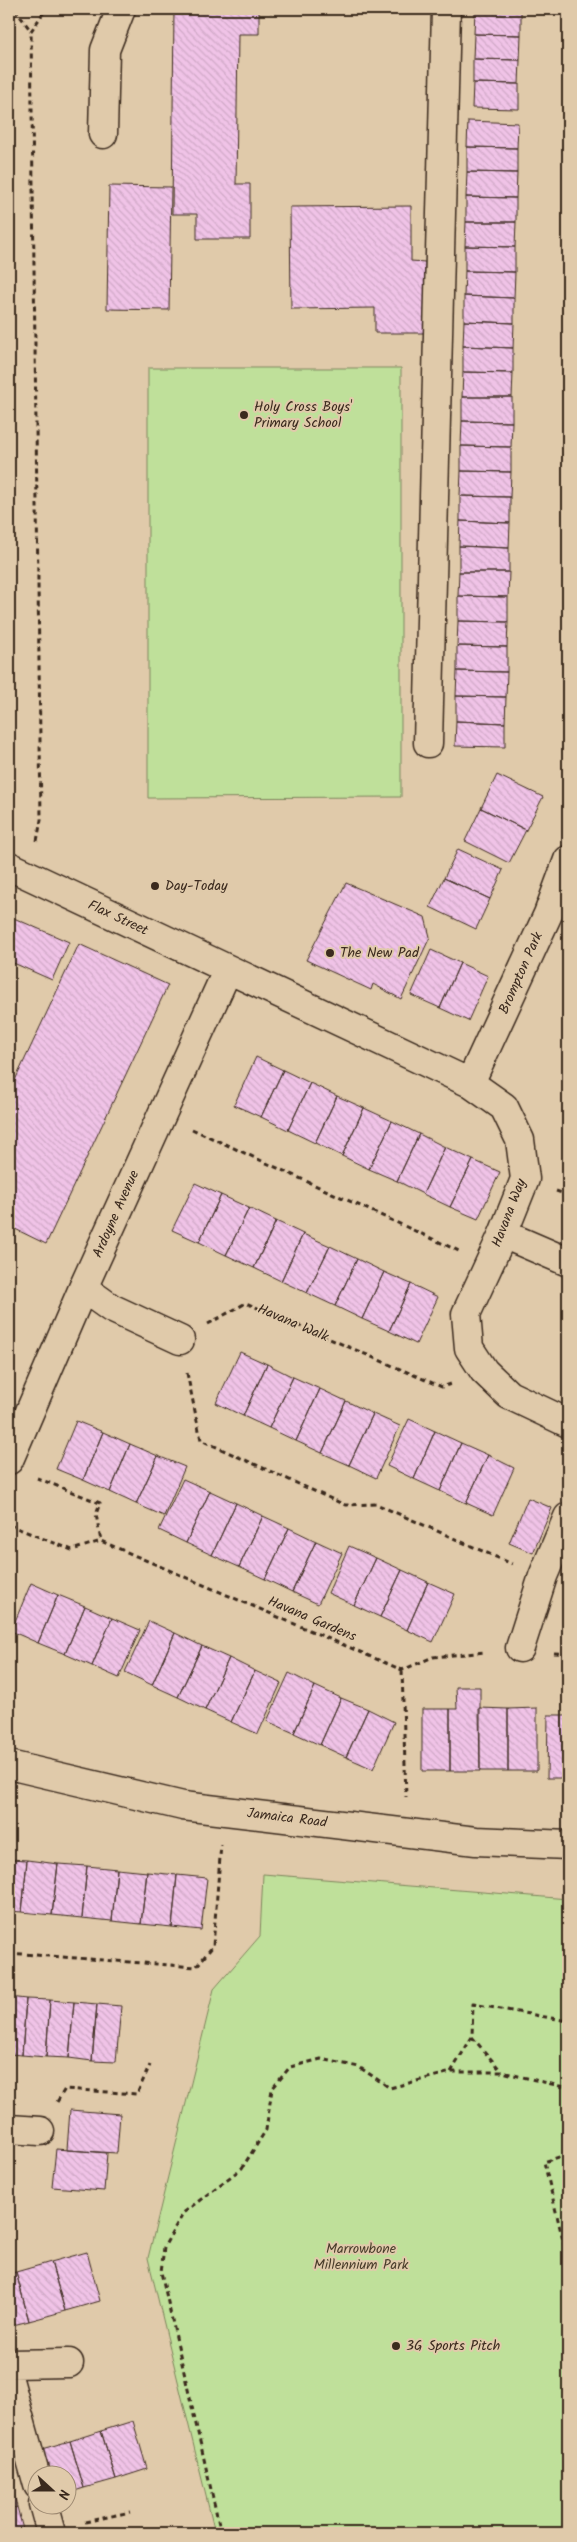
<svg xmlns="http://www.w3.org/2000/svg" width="577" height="2542" font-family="Kalam,sans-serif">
<defs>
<pattern id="building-back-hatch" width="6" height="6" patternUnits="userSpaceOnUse" patternTransform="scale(1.25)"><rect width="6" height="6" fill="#f0c3e7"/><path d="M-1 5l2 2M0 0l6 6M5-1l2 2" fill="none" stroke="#cfa8c6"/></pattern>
</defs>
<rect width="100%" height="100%" fill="#e0caaa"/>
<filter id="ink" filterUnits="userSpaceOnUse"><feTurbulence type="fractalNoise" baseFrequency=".02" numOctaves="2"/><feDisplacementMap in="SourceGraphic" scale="10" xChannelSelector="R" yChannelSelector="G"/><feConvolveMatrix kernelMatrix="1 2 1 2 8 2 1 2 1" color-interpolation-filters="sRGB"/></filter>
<g filter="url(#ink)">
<!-- park -->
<path fill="#bfe09a" stroke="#7d855c" d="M148,368H401V797L148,798Z
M263,1874L568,1899V2533H215L148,2258L214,1989L260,1936Z"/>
<!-- building -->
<path fill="url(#building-back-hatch)" stroke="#3b2a1e" d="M174,9H259V34H238L236,184H250V239H197V214H172Z
M270,9H369V11L270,12Z
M475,10H521V35L474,34Z
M474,34L521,35L520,60L473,59Z
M473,59L520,60L519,84L473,83Z
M473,83L519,84V109L472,108Z
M468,121L518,123L517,148L467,147Z
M467,147L517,148V173L467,172Z
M467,172L517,173L516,198L466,197Z
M109,186L171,187L169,310L107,309Z
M466,197L516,198V222H466Z
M411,206V261L425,262V333H375V308L291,309L290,207Z
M466,222H516L515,247L465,246Z
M465,246L515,247V272L465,271Z
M465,271L515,272L514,298L464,296Z
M464,296L514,298V323L464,321Z
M464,321L514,323L513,348L463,346Z
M463,346L513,348V373L463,372Z
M463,372L513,373L512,397H462Z
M462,397H512V422L462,421Z
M462,421L512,422L511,447L461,446Z
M461,446L511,447V472L461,471Z
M461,471L511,472L510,497L460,496Z
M460,496L510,497V523L460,521Z
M460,521L510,523L509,548L459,546Z
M459,546L509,548V572H459Z
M459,572H509L508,597L458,596Z
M458,596L508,597V622L458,621Z
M458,621L508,622L507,647L457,646Z
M457,646L507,647V672L457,671Z
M457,671L507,672L506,697L456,696Z
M456,696L506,697L505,723L456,721Z
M456,721L505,723V747L455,746Z
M497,775L543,797L526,830L481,808Z
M481,808L526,830L509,863L465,841Z
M458,849L503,870L490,899L444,878Z
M444,878L490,899L476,929L430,907Z
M346,883L425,917L430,937L401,999L373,984L371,990L306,960Z
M9,916L69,942L52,980L9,961Z
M79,944L168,985L46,1244L9,1226V1093Z
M431,950L460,963L440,1008L411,995Z
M460,963L488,976L468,1021L440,1008Z
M256,1057L283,1070L261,1117L234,1105Z
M283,1070L310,1083L288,1130L261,1117Z
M310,1083L337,1096L315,1143L288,1130Z
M337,1096L364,1108L342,1156L315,1143Z
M364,1108L392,1121L369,1169L342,1156Z
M392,1121L419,1134L397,1181L369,1169Z
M419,1134L445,1147L423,1194L397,1181Z
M445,1147L473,1160L450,1207L423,1194Z
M473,1160L500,1172L478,1219L450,1207Z
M195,1183L221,1195L199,1242L172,1230Z
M221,1195L249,1208L226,1255L199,1242Z
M249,1208L276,1221L254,1268L226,1255Z
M276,1221L303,1234L281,1281L254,1268Z
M303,1234L330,1246L307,1293L281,1281Z
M330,1246L357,1259L335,1306L307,1293Z
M357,1259L384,1272L362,1319L335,1306Z
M384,1272L411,1284L389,1331L362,1319Z
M411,1284L438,1297L416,1344L389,1331Z
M240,1352L267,1364L243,1416L216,1403Z
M267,1364L293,1377L269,1428L243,1416Z
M293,1377L320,1389L296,1441L269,1428Z
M320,1389L346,1401L322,1453L296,1441Z
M346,1401L373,1414L349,1465L322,1453Z
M373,1414L400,1426L376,1478L349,1465Z
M409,1419L435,1431L414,1479L387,1466Z
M76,1421L103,1432L83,1480L56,1469Z
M435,1431L461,1443L440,1491L414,1479Z
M103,1432L130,1444L110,1492L83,1480Z
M461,1443L488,1455L466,1503L440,1491Z
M130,1444L158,1456L136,1504L110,1492Z
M488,1455L514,1468L493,1515L466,1503Z
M158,1456L185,1467L164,1516L136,1504Z
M183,1479L210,1491L186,1543L159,1530Z
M210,1491L236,1503L212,1555L186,1543Z
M528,1498L552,1508L533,1553L509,1543Z
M236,1503L263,1516L239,1567L212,1555Z
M263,1516L289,1528L265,1579L239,1567Z
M289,1528L316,1541L292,1592L265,1579Z
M316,1541L342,1553L318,1604L292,1592Z
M349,1546L376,1558L354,1605L328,1593Z
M376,1558L402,1570L380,1617L354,1605Z
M402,1570L428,1582L407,1630L380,1617Z
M428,1582L455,1594L433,1642L407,1630Z
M31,1583L58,1595L38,1643L11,1631Z
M58,1595L85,1606L65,1654L38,1643Z
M85,1606L112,1618L92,1666L65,1654Z
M112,1618L140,1630L119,1678L92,1666Z
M149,1621L175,1633L152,1685L125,1672Z
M175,1633L202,1646L178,1697L152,1685Z
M202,1646L229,1658L205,1710L178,1697Z
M229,1658L255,1671L231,1722L205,1710Z
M255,1671L281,1683L258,1734L231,1722Z
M289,1673L315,1686L294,1733L267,1721Z
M315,1686L341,1698L320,1745L294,1733Z
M456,1687H480V1771H450V1709H457Z
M341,1698L368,1709L346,1757L320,1745Z
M479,1708L508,1709V1771H480Z
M537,1708V1771H508V1709Z
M368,1709L394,1722L373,1769L346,1757Z
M422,1709H450V1771H422Z
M548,1715H568V1778H547Z
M9,1859L27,1860L22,1912L9,1911Z
M27,1860L58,1864L52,1915L22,1912Z
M58,1864L87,1866L82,1918L52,1915Z
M87,1866L117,1869L112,1921L82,1918Z
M117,1869L147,1872L141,1924L112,1921Z
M147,1872L177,1875L172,1927L141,1924Z
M177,1875L207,1878L201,1930L172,1927Z
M9,1997L26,1999L22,2055L9,2054Z
M26,1999L50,2000L46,2057L22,2055Z
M50,2000L74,2002L69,2058L46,2057Z
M74,2002L97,2004L92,2061L69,2058Z
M97,2004L121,2006L116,2062L92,2061Z
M70,2110L120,2114L117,2153L67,2150Z
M56,2149L107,2153L104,2191L52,2187Z
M87,2252L100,2301L65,2311L51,2262Z
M51,2262L65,2311L29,2321L16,2272Z
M16,2272L29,2321L9,2326V2274Z
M9,2418L18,2455L9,2458Z
M133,2421L147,2469L116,2479L101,2431Z
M101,2431L116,2479L84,2488L70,2441Z
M70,2441L84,2488L68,2493V2474H45L38,2450Z
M9,2472L17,2507L9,2510Z
M17,2507L24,2533H9V2510Z"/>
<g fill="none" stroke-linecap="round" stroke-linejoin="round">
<!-- minor casing -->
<g stroke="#3b2a1e" stroke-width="31">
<path id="minor" d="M103,134L105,50L121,9
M428,743L446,9
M9,866L470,1083L504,1107L520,1140L525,1179L503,1234L466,1314L469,1348L484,1371L509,1395L568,1423
M470,1083L548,914L568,860
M503,1234L568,1262
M83,1288L111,1308L180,1340
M9,1460L83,1288L228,969
M520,1648L543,1576L568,1517
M9,1765L183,1806L476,1841L568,1845
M9,2129L40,2131
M9,2364L69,2363
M9,2380L38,2485
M43,2504L51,2533"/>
</g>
<!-- path -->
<path stroke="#3b2a1e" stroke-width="3" stroke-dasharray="5 4" stroke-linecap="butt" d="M15,9L31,31
M37,841L41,820L31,31L46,9
M192,1129L459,1251
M556,1191L568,1195
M208,1324L246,1303L442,1387L451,1384
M187,1373L201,1440L345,1505L376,1504L512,1564
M37,1478L100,1503L96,1514L101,1541
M9,1525L72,1550L101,1541L402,1670L433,1657L486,1652
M554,1653L568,1654
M402,1670L406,1797
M9,1953L196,1967L213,1946L221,1844
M472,2037L502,2072
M451,2072L472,2037L473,2004L568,2021
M57,2102L65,2089L137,2094L150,2065
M568,2154L544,2162L568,2261
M85,2522L130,2512
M221,2533L161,2272L164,2247L183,2213L242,2168L266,2130L272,2089L290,2067L321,2059L359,2067L390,2088L451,2072H502L568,2088"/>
<!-- minor -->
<use href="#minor" stroke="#e0caaa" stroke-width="28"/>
</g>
</g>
<!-- markers -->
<g fill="#3b2a1e" stroke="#e0caaa" stroke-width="2">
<circle cx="244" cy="415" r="5"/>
<circle cx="155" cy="886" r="5"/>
<circle cx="330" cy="953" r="5"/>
<circle cx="396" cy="2346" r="5"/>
</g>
<g text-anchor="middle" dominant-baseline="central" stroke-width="4" stroke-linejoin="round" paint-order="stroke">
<!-- poi labels -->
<g font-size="14" fill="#3b2a1e" stroke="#e0caaa" text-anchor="start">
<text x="254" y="407">Holy Cross Boys'<tspan x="254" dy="16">Primary School</tspan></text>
<text x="165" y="886">Day-Today</text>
<text x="340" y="953">The New Pad</text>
<text x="406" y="2346">3G Sports Pitch</text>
</g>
<!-- street labels -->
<g font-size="14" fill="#3b2a1e" stroke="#e0caaa">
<text transform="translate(118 918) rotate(25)">Flax Street</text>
<text transform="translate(521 973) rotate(-66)">Brompton Park</text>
<text transform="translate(509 1213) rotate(-69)">Havana Way</text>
<text transform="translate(116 1214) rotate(-66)">Ardoyne Avenue</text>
<text transform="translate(293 1323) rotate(23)">Havana Walk</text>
<text transform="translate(312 1619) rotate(23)">Havana Gardens</text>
<text transform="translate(287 1818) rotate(7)">Jamaica Road</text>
</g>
<!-- park labels -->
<g font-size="14" fill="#483c2a" stroke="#e0caaa">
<text x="361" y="2249">Marrowbone<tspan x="361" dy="16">Millennium Park</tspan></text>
</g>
</g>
<!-- margin -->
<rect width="577" height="2542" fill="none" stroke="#e0caaa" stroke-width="30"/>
<rect x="15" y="15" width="547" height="2512" fill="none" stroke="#3b2a1e" stroke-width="2" filter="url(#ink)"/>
<!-- north arrow -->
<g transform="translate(52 2490) rotate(111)"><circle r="24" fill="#e0caaa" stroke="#9e8a72"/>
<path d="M0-4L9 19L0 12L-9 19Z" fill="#3b2a1e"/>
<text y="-8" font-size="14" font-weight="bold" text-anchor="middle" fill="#3b2a1e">N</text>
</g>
</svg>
